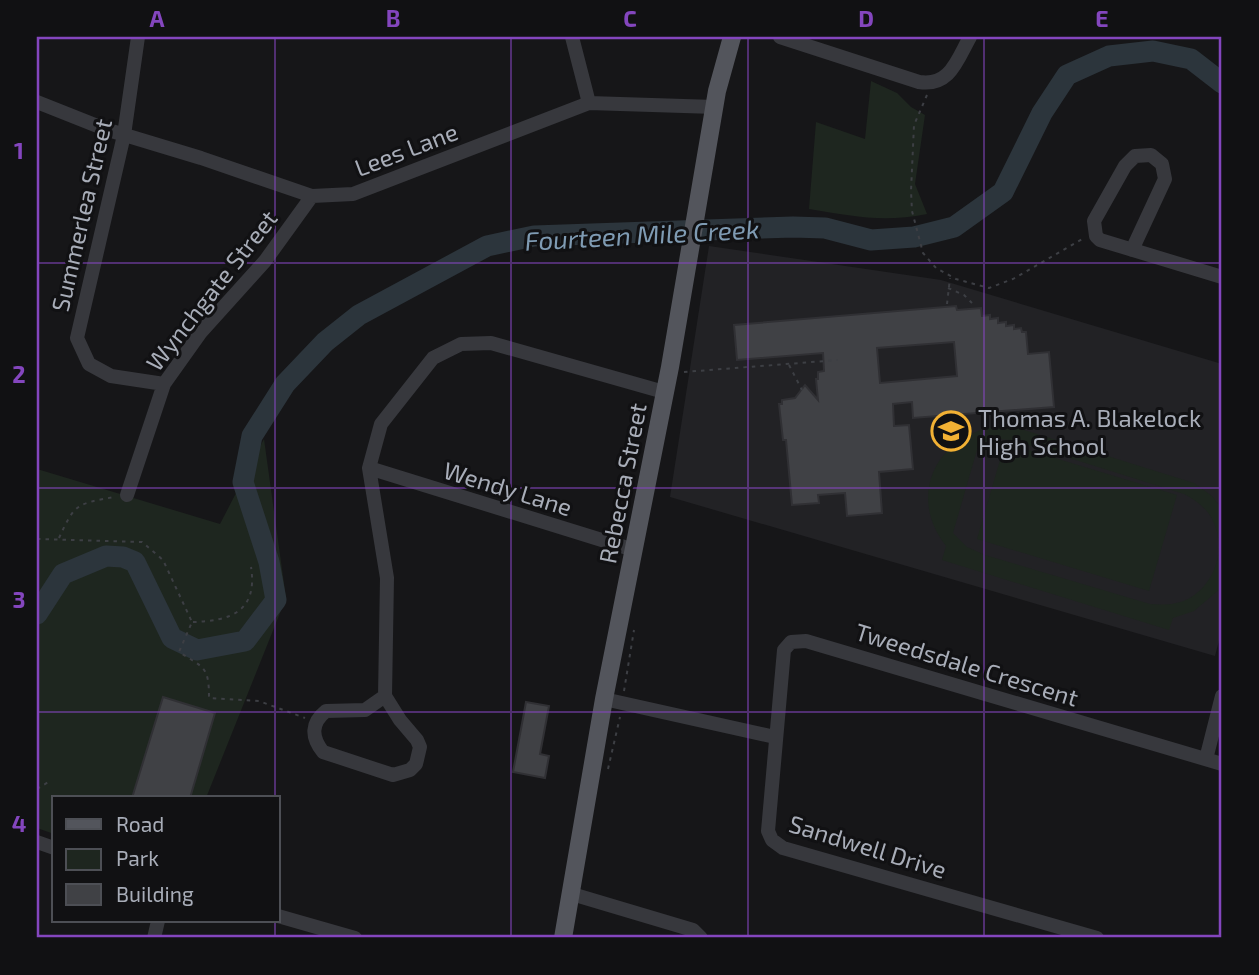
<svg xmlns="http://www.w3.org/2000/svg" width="1259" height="975" font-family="'Exo 2',sans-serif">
<rect width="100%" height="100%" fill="#161618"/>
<!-- built -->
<path fill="#222225" d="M709,246L941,280L1222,364V629L1215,656L670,497Z"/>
<!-- green -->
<path fill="#1e261f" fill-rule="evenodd" d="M871,81L897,93L911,107L925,115L915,184L927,214C882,223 853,216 809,209L816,122L865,139Z
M1001,426L1014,427L1194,483L1212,496L1222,509V584L1220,589L1194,611L1173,618L1169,630L942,560L946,546C905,494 939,432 1001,426ZM997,439L1012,440L1184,494C1195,500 1206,507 1212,519C1227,547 1216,584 1188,599C1176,605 1163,605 1150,604L985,555L967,547L953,533L979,443Z
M264,439L286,598L206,798H54V834L37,828V469L220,524Z
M1005,443L1177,495L1149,591L977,539Z"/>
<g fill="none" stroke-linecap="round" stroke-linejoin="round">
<!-- river -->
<path stroke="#2c353c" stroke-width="21" d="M37,614L63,574L106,556L123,557L135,562L172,638L197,650L245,641L276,600L269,562L243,482L252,436L285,384L325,342L359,315L487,246L534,236L793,227L825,228L871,240L914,237L954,227L1003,192L1042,113L1067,75L1109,56L1153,51L1191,59L1222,83"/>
</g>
<!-- building -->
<path fill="#404145" stroke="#303034" stroke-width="2" fill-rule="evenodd" d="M956,306L957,310L981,308L982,316L990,315V319L998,318V323L1006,322V326L1014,325V329L1021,328L1022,332H1026L1028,354L1049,352L1054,407L913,418L912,402L893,404L894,426L909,425L913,469L879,472L882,513L847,516L845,493L818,495L819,503L792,505L786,440H783L779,404H782V400L795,398L805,385L818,400L816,379H818V372L824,371L823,353L737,360L734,325ZM954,342L957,376L880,383L877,348Z
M163,697L215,713L190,798H132Z
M526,702L549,706L540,754L549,756L545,778L513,772Z"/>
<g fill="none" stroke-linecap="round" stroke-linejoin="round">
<!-- path -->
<path stroke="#3d3f44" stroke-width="2" stroke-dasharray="3.5 5" stroke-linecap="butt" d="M927,95L914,125L911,191L912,211L923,253L936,268L956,279L989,288L1013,279L1084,238
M948,288L964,295L972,303
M947,304L950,278
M789,365L802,390
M684,372L838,360
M59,538C75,503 77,504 114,497
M37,539L142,542L163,560L192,622L179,652C204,668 209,666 209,698L259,701L305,718
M193,622C231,621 258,611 251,567
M624,691L634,630
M608,769L620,717
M37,789L50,781"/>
<!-- minor -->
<path stroke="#37383d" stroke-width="14" d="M138,37L124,135L77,338L89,364L111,376L164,384
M572,37L589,103
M780,37L919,82C950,87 957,60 970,37
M37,102L105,129L201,158L312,196L353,194L589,103L715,107
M1132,250L1165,179L1162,164L1151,155L1135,156L1125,166L1094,221L1096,236L1100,240L1222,277
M369,468L634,550
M127,495L164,384L201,332L265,261L312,196
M385,696L365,710L326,711C311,723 311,737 323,752L393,775L410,770L416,764L420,747L417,740L400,720L385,696L387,578L369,468L381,424L433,358L461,344L491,343L664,392
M604,699L775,737
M1206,759L1222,696
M37,842L54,848
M572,894L693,930L701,938
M278,916L355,938
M154,938L158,921
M1097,938L783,848L772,840L768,831L784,650L791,642L806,641L1222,764"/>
<!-- major -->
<path stroke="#53555c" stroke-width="18" d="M563,938L604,699L670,367L717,91L732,37"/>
</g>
<!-- grid -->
<path fill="none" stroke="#8446be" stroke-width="2" stroke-opacity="0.55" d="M275,37V798M511,37V938M748,37V938M984,37V938M37,263H1222M37,488H1222M37,712H1222M275,921V938"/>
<!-- icons -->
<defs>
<g id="school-ring" transform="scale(2.0125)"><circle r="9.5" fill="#111113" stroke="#f2b134" stroke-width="1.5"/><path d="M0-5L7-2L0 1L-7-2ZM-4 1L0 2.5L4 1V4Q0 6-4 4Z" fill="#f2b134"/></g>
</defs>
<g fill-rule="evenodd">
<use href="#school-ring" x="951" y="431"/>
</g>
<g text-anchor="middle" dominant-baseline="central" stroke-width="6" stroke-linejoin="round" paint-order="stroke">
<!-- street labels -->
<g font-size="24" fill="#a8adb8" stroke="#111113">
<text transform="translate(406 149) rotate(-21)">Lees Lane</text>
<text transform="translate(81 215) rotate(-77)">Summerlea Street</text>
<text transform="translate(211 290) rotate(-52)">Wynchgate Street</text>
<text transform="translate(622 483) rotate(-79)">Rebecca Street</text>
<text transform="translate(508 488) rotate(17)">Wendy Lane</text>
<text transform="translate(967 664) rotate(17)">Tweedsdale Crescent</text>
<text transform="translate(868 846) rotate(17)">Sandwell Drive</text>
</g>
<!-- poi labels -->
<g font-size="24" fill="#a8adb8" stroke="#111113" text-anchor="start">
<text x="978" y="417">Thomas A. Blakelock<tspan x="978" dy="28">High School</tspan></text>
</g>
<!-- water labels -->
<g font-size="26" font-style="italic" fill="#7f9bb3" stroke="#111113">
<text transform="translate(642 234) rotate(-3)">Fourteen Mile Creek</text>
</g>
</g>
<!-- border -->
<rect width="1259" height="975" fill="none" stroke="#111113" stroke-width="77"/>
<!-- legend -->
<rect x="52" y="796" width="228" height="126" fill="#111113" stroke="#4d4f55" stroke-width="2"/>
<rect x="66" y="819" width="35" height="10" fill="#53555c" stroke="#4d4f55" stroke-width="2"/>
<text x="116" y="832" font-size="21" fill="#a8adb8">Road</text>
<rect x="66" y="849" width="35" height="21" fill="#1e261f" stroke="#4d4f55" stroke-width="2"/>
<text x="116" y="866" font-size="21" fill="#a8adb8">Park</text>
<rect x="66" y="884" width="35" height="21" fill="#404145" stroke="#4d4f55" stroke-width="2"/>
<text x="116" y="902" font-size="21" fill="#a8adb8">Building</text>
<rect x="38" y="38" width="1182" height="898" fill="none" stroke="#8446be" stroke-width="2.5"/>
<g font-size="23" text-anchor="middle" font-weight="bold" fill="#8446be">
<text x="157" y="27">A</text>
<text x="393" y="27">B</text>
<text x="630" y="27">C</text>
<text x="866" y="27">D</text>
<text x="1102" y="27">E</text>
<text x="19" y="159">1</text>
<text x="19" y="383">2</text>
<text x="19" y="608">3</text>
<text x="19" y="832">4</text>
</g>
</svg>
